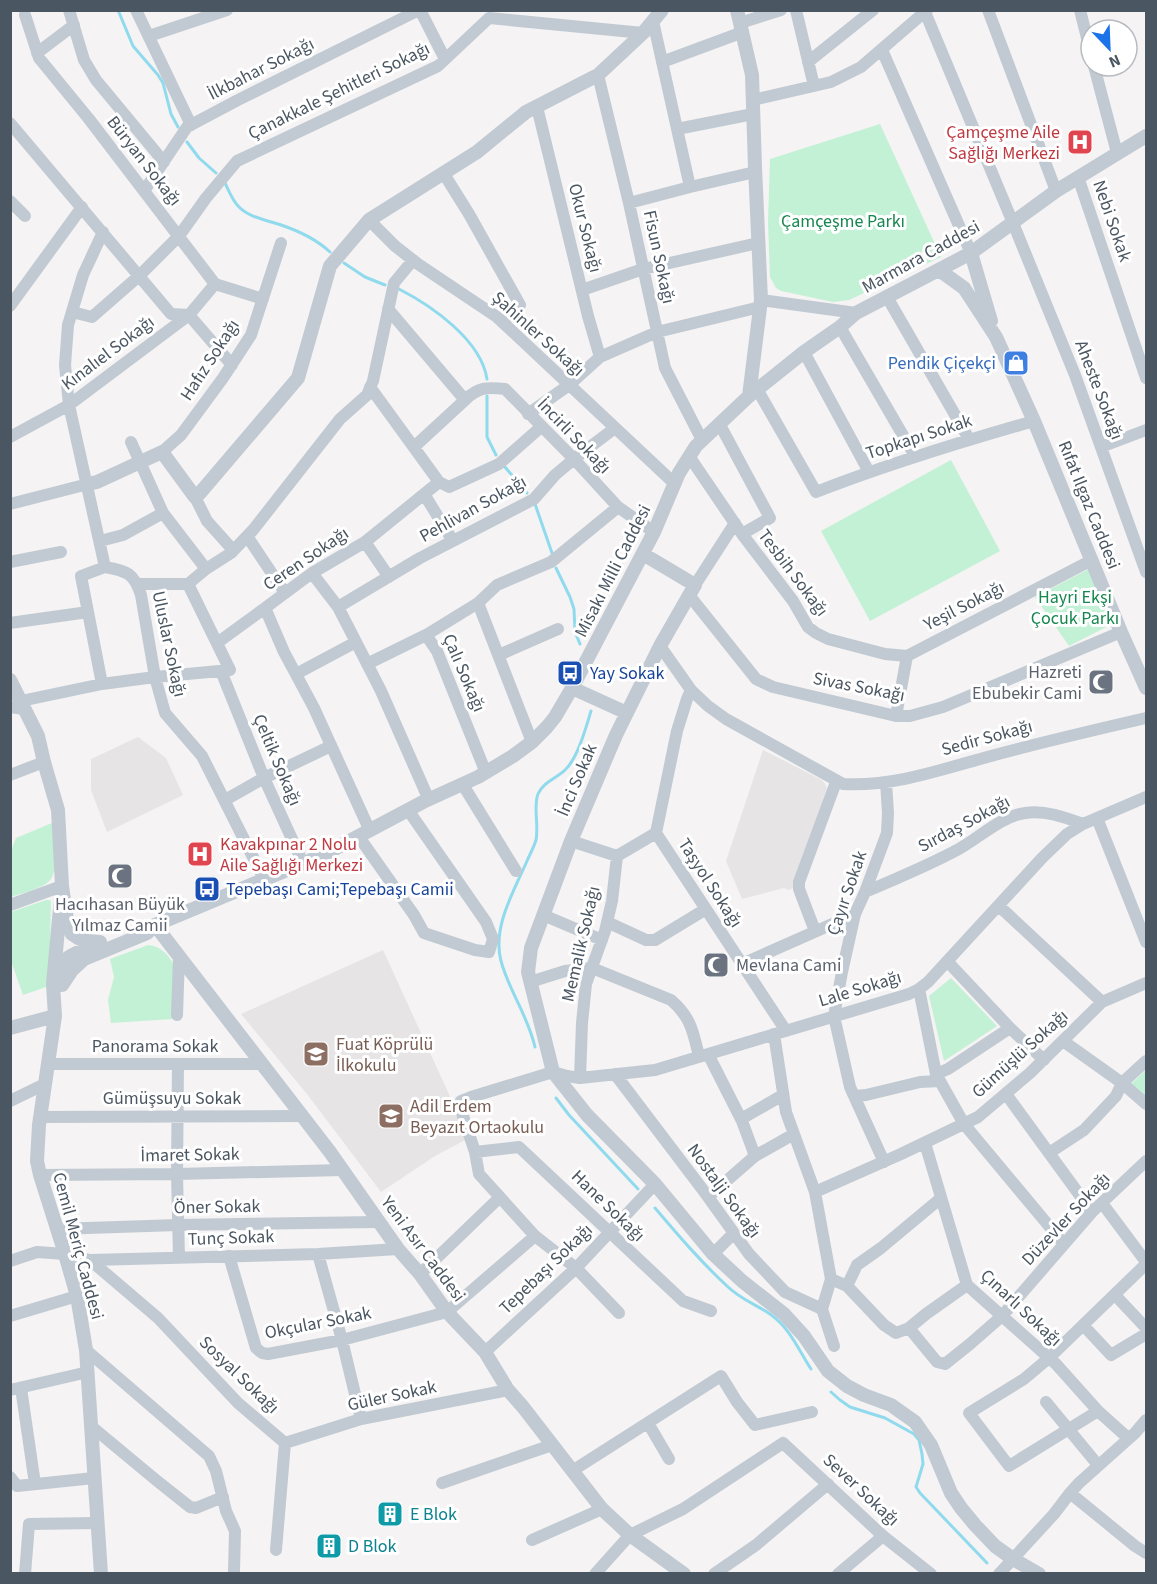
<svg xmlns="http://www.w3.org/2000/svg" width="1157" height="1584" font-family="'Source Sans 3',sans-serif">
<rect width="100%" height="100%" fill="#f5f3f3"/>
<!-- education -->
<path fill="#e6e4e5" d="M138,737L166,758L183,795L107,832L91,790V759Z
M763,750L820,779L824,782L827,788L793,888L789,890L784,888L742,899L726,861Z
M383,950L469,1138L435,1156L381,1192L307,1094L241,1014Z"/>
<!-- green -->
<path fill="#c3f1d5" d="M880,124L941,257L849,300L833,302L781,291L776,288L770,277L768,222L770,159Z
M951,460L1000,551L870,621L821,531Z
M1089,569L1112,624L1069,646L1035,597Z
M52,823C53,839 61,874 47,883C37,890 22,893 11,897V851L16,838Z
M46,900H50L51,902L49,986L23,995L11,961V912Z
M148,945C162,946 171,957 176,970L172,1019L111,1023L108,1000L114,977L110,959Z
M951,978L997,1026L944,1061L929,996Z
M1146,1070V1098L1131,1084Z"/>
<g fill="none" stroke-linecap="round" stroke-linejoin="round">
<!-- stream -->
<path stroke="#90daee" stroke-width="3" d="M118,10L133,46L158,75L163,83L171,114L178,127
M187,142L199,158L216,173
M225,183C229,191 232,200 239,207C250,218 267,220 281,225C299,231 316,239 330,252
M344,263L365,277L385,285
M399,289C432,306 481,340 487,379
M487,396V437L496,455
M505,467L527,493
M535,504L552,553
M556,568L570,597L574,609L575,632L580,644
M535,1047C528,1016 509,991 501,961C492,927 514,891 527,861C530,854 534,847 536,840C539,826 533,806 538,794C543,782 557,778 565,770C578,758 586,727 591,711
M556,1098L569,1115L638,1189
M655,1208C678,1235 701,1262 727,1286C740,1299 755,1304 770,1314C790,1328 798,1349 811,1369
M831,1392L840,1400L850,1407L885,1418L914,1434L919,1440L922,1454L923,1464L916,1487L920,1493L987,1563"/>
<!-- minor -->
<path stroke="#c1cad2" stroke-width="12" d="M69,10L84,60L96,80L164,162
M136,10L191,125
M420,10L445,59
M796,10L814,86
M988,10L1056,191
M1080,10L1091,54
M925,12L1013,223L1075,375L1146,572
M25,15L39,58L89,119L215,284L263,299
M653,21L690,187
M740,23L781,10
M149,36L227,10
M882,50L971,253
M37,53L74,25
M662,62L743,32
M808,62L873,10
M1094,66L1117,153
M598,75L629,203L665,368L702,440
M753,100L831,82L861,67L927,10
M537,107L588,316L600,357
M10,123L171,314L189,315L232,365
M677,129L753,114
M444,174L469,214L520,305L503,323
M1078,177L1146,378
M144,191L187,127L238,100L419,10
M10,201L25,216
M629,203L690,187L755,172
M369,220L395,246L418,264L497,317L675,484
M103,232L83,275L68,325L65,365L69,405L105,567C127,571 134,573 141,595L155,677L165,713L202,756L264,879
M582,290L643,269L758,243
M887,297L969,439
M761,300L856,313
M10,306L82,207
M388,309L465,400L414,447
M72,312L92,317L139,276L179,236L206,198L237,161L438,66L489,18L643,33
M840,327L915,456
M804,352L869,472
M370,387L439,482L365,542L312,573L265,608L284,652L314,708L370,831
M757,389L816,492C888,464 960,442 1034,421
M465,400C478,387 487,387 505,389L574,459L618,507L654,532
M528,414L569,385L600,357L657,332L760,307
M719,423L770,518L742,534
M10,437L69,405L189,315L215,284
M131,442L163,513L206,569L231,553L253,530L340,419L367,395L373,381L394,283L413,260
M1101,447L1146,430
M162,452L181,435L223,378L251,335L281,243
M689,456L742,534L793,601L808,627L816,633L828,639L885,654L907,656
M439,482L449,487L499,464L541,427
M424,494L453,541
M195,497L207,521L233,550
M10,504L88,484
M247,536L285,593
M100,541L123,535L163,513
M365,542L389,577
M10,562L61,552
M138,584H188
M695,585L735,523
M689,595L756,679L773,687L896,716H910L943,707L1121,632
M478,603L532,742
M338,607L420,558L534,499L555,475L574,459L615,428
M10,623L88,612
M426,635L437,651L486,773
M356,642L381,691L429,800
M217,643L265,608
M660,646L691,690L687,699L677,731L656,833L786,1031
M499,655L558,629
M367,664L426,635L478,603L497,585L551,562L618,507
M221,671L264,778L303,863
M296,674L356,642L338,607L312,573
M102,684L81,576L105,567
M691,690L708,706L726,719L843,784C893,787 943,769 991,756C1042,742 1094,730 1146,718
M21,701L102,684L155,677L230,670L188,584L206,569
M10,707L24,709
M896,716L907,656L1092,560
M10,775L44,762
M463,785L516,871
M225,800L264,778L331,746
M1097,818L1146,942
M359,837L414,915L424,933L475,950L489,952L493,939L486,922L408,810
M571,841L617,856L656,833
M865,892C896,879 927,866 957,850C978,839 1001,816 1025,813C1045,810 1064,817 1083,824
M10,905L62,886
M999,906L1102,1002
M543,915L602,940
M607,922L646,940H655L706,909
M815,931L799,889V882L836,782
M947,961L1010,1028L1044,1060
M742,964L855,914
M530,982L565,971L592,968L671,1000C691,1017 693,1032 699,1056
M919,989L936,1074L964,1124L1064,1244
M177,1015L179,956
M774,1034L786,1112L815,1192L831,1279L822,1309L834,1346
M1063,1041L1122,1083L1146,1104
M48,1064H262
M178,1064L177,1174L179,1258
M615,1074L703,1190L749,1254L785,1292L822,1309
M936,1074L948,1069L1010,1028
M580,1078L582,1023L586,984L605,931L612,901L617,856
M1006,1094L1092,1212
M854,1096L866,1095L920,1082L940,1081
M10,1101L45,1084
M40,1117L303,1116
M741,1119L783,1095
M925,1143L967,1285L1056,1364L1098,1411L1128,1438
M475,1152L519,1147L683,1301L711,1311
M1049,1153L1084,1130L1116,1096L1122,1083L1146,1061
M755,1156L794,1134
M884,1162L850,1087L834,1016L842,972L855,914L865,892L887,833L888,813L886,782
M40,1175L177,1174L342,1170
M815,1192L901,1154L978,1117L1030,1073L1102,1002L1146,983
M708,1197L755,1156L742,1121L708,1054
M1102,1203L1146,1262
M57,1229L178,1225L378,1222
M535,1236L576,1268L619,1313
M318,1254L342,1340L361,1419
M713,1254L734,1233
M229,1256L256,1348L262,1353L268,1354L342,1340L447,1312L535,1236L479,1174L475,1152L462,1113L461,1101L471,1097L553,1072L567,1076L580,1078L655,1070L909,994L919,989L928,982L1042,858L1067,834L1083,824L1146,797
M90,1260L158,1318L238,1403L285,1443L276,1550
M10,1261L37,1252L65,1254L90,1260L318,1254L398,1249
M420,1274L499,1198
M831,1279L847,1286L884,1325L896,1333L909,1328L926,1314L967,1285
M847,1286L857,1265L881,1248L941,1198
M1115,1295L1146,1328
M10,1316L77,1296
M1083,1325L1111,1355L1146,1334
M909,1328L937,1362L945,1364L970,1344L1002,1316L1092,1212L1146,1161
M86,1350L209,1456L216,1471L226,1511L235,1531L234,1571
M485,1352L576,1268L655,1184
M21,1388L35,1484
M10,1390L88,1372
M1046,1402L1098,1465
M1098,1411L1009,1466L969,1413L1024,1379L1049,1358L1146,1264
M648,1423L669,1459
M91,1426L156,1480L190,1507L196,1508L223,1497
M285,1443L361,1419L508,1390
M572,1471L721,1376L737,1402L755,1425L812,1412
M10,1477L17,1486L94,1478
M442,1483L552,1445
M1070,1493L1135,1546L1146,1553
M532,1540L602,1509
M25,1574L29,1524L96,1523
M595,1574L630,1535L683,1509L783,1443L883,1536L931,1574
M714,1574L756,1545L828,1484
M838,1574L883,1536
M999,1574L1054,1514L1070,1493L1079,1483L1135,1433L1146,1420"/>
<!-- tertiary -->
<path stroke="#c1cad2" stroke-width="14" d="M737,10L752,75L755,167L761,300L749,396
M971,253L991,321
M939,270L964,288L996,337L1034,421L1121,632L1146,688
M88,484L97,482L162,452L195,497L200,493L298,378L330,266L369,220L477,152L526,112L598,75L643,33L662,10
M643,554L695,585L660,646L616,735L571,841L531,948L528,972L553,1072L587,1115L655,1184L713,1254L742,1281L784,1314L804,1336L828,1371L847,1386L864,1395L891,1405L915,1422L931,1445L951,1493L961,1508L975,1525L995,1546L1013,1559L1039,1574
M10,680L38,736L44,762L58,810L62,886L68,926L72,934L78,938L87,941L100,942
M572,688L627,713
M62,886L53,984L55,1016L39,1125L37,1161L40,1175L65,1254L77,1296L86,1350L101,1574
M155,925L330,1152L398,1249L420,1274L447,1312L485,1352L508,1390L523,1407L602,1509L630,1535L684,1574
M54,973C63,957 78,952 94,945
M62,985L72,970L84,959L147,933L155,925L323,855L423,802L478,777L513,756L532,742L547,727L555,717L572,688L654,532L679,473L696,446L749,396L804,352L840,327L856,313L971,253L1056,191L1146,136
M10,1028L55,1016"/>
</g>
<!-- icons -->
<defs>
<g id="hospital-square" transform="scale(1.35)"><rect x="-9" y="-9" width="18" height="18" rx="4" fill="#e0444e" stroke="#fff"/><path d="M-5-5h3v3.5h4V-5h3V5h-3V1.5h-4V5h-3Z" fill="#fff"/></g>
<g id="shop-square" transform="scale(1.35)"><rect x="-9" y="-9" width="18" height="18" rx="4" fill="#3f7fe0" stroke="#fff"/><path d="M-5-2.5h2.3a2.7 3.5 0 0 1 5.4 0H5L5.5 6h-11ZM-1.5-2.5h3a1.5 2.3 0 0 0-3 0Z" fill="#fff"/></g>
<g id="bus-square" transform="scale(1.35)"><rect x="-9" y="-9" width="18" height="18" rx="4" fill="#1a4fb4" stroke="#fff"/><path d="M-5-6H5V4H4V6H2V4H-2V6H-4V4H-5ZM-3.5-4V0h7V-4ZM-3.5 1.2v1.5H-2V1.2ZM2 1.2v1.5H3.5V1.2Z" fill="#fff"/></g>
<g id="mosque-square" transform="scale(1.35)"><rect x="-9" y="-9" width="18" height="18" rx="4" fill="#6b7280" stroke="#fff"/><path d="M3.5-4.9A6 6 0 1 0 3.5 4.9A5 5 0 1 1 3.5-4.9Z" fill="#fff"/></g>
<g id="school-square" transform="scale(1.35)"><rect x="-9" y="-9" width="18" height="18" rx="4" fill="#8d6e63" stroke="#fff"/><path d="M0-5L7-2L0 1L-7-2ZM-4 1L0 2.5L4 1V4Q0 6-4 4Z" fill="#fff"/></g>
<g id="building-square" transform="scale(1.35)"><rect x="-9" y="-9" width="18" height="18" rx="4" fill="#0f9aa8" stroke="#fff"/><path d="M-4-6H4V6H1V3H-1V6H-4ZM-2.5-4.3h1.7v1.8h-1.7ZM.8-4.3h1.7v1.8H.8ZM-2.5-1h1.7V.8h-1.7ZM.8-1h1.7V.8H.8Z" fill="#fff"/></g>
</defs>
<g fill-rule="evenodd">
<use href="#hospital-square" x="1080" y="142"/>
<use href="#shop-square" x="1016" y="363"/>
<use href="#bus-square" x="570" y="673"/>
<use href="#mosque-square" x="1101" y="682"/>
<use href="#hospital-square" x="200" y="854"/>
<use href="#mosque-square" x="120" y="876"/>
<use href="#bus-square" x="207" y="889"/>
<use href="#mosque-square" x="716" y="965"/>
<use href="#school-square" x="316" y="1054"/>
<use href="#school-square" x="391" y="1116"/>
<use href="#building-square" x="390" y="1514"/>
<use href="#building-square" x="329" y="1546"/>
</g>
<g text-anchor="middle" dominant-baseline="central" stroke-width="6" stroke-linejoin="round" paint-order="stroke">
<!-- street labels -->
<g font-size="18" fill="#4a5661" stroke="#fff">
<text transform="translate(261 69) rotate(-27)">İlkbahar Sokağı</text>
<text transform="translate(339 91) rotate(-26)">Çanakkale Şehitleri Sokağı</text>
<text transform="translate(144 161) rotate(52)">Büryan Sokağı</text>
<text transform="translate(1112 221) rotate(71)">Nebi Sokak</text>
<text transform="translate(585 228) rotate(76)">Okur Sokağı</text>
<text transform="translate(659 257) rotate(78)">Fisun Sokağı</text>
<text transform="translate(921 257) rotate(-29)">Marmara Caddesi</text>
<text transform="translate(538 334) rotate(42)">Şahinler Sokağı</text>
<text transform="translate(108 353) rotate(-37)">Kınalıel Sokağı</text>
<text transform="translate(210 360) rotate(-57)">Hafız Sokağı</text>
<text transform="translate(1099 390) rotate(69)">Aheste Sokağı</text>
<text transform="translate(574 436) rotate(46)">İncirli Sokağı</text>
<text transform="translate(919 437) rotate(-18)">Topkapı Sokak</text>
<text transform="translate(1089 505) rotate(68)">Rıfat Ilgaz Caddesi</text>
<text transform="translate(473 509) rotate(-29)">Pehlivan Sokağı</text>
<text transform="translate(306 559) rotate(-34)">Ceren Sokağı</text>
<text transform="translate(613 571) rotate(-63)">Misakı Milli Caddesi</text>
<text transform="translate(793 573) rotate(53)">Tesbih Sokağı</text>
<text transform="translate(964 606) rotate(-27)">Yeşil Sokağı</text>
<text transform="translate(169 644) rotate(78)">Uluslar Sokağı</text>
<text transform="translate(464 673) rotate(67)">Çalı Sokağı</text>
<text transform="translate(859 687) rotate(11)">Sivas Sokağı</text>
<text transform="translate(987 738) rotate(-15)">Sedir Sokağı</text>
<text transform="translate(277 760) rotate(67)">Çeltik Sokağı</text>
<text transform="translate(577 780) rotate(-67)">İnci Sokak</text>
<text transform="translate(964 824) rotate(-28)">Sırdaş Sokağı</text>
<text transform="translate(710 883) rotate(57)">Taşyol Sokağı</text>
<text transform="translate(847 893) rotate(-71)">Çayır Sokak</text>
<text transform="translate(581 944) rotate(-77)">Memalik Sokağı</text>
<text transform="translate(860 989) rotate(-17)">Lale Sokağı</text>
<text x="155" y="1046">Panorama Sokak</text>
<text transform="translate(1020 1054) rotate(-42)">Gümüşlü Sokağı</text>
<text x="172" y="1098">Gümüşsuyu Sokak</text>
<text transform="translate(190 1155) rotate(-1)">İmaret Sokak</text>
<text transform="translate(724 1191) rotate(54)">Nostalji Sokağı</text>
<text transform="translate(608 1206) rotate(44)">Hane Sokağı</text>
<text transform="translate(217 1207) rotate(-1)">Öner Sokak</text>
<text transform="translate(1066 1219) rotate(-47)">Düzevler Sokağı</text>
<text transform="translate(231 1238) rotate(-2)">Tunç Sokak</text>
<text transform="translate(78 1246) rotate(75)">Cemil Meriç Caddesi</text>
<text transform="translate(423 1249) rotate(53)">Yeni Asır Caddesi</text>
<text transform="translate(546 1269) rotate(-44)">Tepebaşı Sokağı</text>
<text transform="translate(1021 1308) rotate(43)">Çınarlı Sokağı</text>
<text transform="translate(318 1323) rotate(-11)">Okçular Sokak</text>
<text transform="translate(239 1375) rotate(44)">Sosyal Sokağı</text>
<text transform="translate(392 1396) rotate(-12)">Güler Sokak</text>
<text transform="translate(861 1490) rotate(43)">Sever Sokağı</text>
</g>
<!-- health labels -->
<g font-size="18" fill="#be3a42" stroke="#fff" text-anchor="end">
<text x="1060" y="132">Çamçeşme Aile<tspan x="1060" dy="21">Sağlığı Merkezi</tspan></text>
<text x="220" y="844" text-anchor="start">Kavakpınar 2 Nolu<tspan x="220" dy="21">Aile Sağlığı Merkezi</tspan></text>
</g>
<!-- park labels -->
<g font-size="18" fill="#17864f" stroke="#fff">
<text x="843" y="221">Çamçeşme Parkı</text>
<text x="1075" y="597">Hayri Ekşi<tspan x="1075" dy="21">Çocuk Parkı</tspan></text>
</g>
<!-- shop labels -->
<g font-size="18" fill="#366cbe" stroke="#fff" text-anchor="end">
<text x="996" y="363">Pendik Çiçekçi</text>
</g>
<!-- worship labels -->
<g font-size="18" fill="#5b616d" stroke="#fff" text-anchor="end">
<text x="1082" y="672">Hazreti<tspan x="1082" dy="21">Ebubekir Cami</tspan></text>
<text x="120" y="904" text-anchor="middle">Hacıhasan Büyük<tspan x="120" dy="21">Yılmaz Camii</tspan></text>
<text x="736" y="965" text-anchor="start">Mevlana Cami</text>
</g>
<!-- transit labels -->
<g font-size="18" fill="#164399" stroke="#fff" text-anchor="start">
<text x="590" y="673">Yay Sokak</text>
<text x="226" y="889">Tepebaşı Cami;Tepebaşı Camii</text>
</g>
<!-- education labels -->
<g font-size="18" fill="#785e54" stroke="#fff" text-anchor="start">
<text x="336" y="1044">Fuat Köprülü<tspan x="336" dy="21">İlkokulu</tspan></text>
<text x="410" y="1106">Adil Erdem<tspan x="410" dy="21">Beyazıt Ortaokulu</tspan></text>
</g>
<!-- culture labels -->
<g font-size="18" fill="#0d838f" stroke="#fff" text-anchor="start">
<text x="410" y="1514">E Blok</text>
<text x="348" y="1546">D Blok</text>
</g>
</g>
<!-- border -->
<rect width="1157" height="1584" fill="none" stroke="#4a5661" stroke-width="24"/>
<!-- north arrow -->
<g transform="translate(1109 48) rotate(157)"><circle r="28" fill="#ffffff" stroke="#b7bbc0" stroke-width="1.5"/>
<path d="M0-4.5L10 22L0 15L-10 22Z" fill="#1a73e8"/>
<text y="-9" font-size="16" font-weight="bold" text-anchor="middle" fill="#4a5661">N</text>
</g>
</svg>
